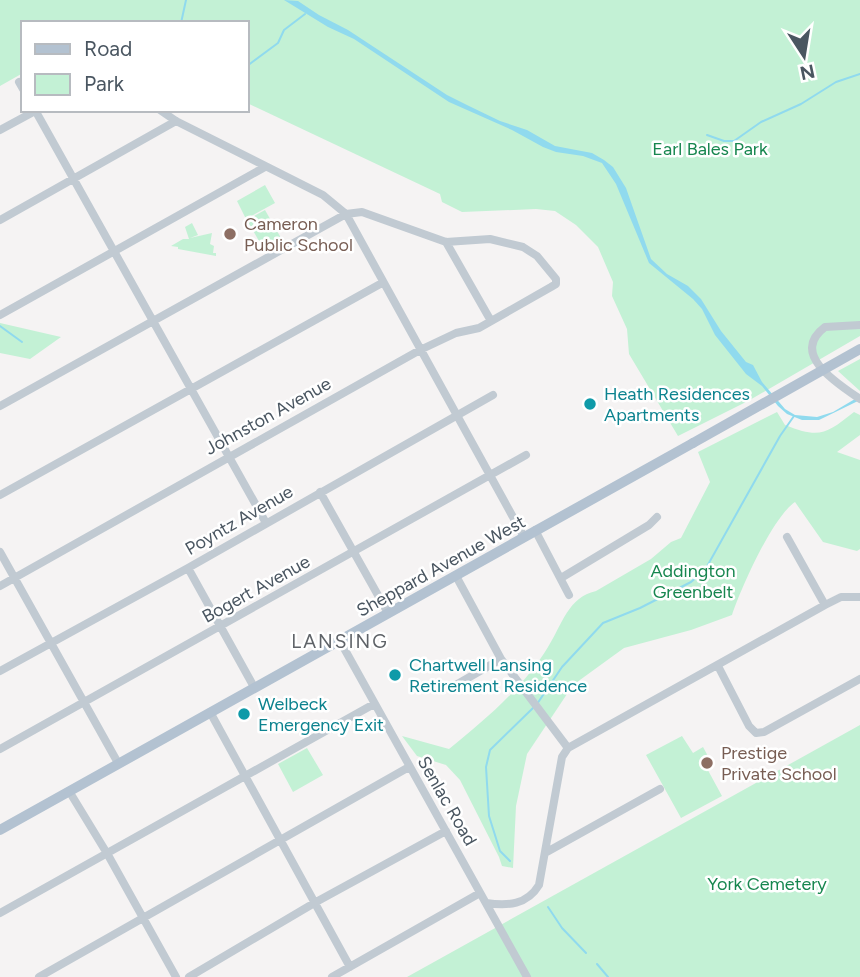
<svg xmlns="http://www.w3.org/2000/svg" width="860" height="977" font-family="Figtree,sans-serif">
<rect width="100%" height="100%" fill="#f5f3f3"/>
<!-- green -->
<path fill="#c3f1d5" d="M0,0H860V336L748,401L678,436L629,354L627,329L612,296L613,282L598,247L576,225L555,211L536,209L462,212L442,202L440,194L247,103V23H23V73L0,86Z
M265,185L275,203L246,219L237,201Z
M265,210L281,238L263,248L247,220Z
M192,223L198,235L190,238L212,233L210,244L214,246L213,253H216V256L178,249V247L171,246L183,239H189L185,227Z
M0,323L61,337L30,359L0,353Z
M860,359V391L838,371Z
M777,412L785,425C820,439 826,434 854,412L860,415V435L837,452L860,460V549L857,551L823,542L795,502C772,518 741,588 732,615L691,630L624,648L573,685L527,754L516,806L513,868L502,866L499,857L460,780L446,765L417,756L402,736L449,749C485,720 524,687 548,647C562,625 568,597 596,591L651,559L671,542L681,538L710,482L698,452Z
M860,725V977H407Z
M682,736L693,753L703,747L709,758L704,763L722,796L681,818L646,755Z
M307,748L323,775L293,792L278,764Z"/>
<!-- water -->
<path fill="#90daee" d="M284,0L298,1L319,15L348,30L447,95L469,106L500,121L527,130L555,146L592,153L604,160L613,167L626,188L651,259L667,274L688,286L701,299L721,331L746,362L753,365L762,382L785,409L795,415L817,417L833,412L860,396V400L819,420H802L787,414L778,406L762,386L746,374L715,335L702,309L693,299L649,263L616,184L602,163L583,156L556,152L543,147L512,130L449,102L354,39L328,27Z"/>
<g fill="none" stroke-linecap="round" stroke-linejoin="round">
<!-- stream -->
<path stroke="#90daee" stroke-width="2" d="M181,23L186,0
M247,66L278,43L284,30L305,14
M707,135L724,141H734L761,122L801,104L836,82L860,74
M0,326L22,342
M537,704L562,667L603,623L640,608L691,582L705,570L780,436L794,416
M510,861L500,851L489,816L486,767L490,750L533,708
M548,907L562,928L586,953
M597,964L608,977"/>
<!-- minor -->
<path stroke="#c1cad2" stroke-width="8" d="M19,82L23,89
M35,110L266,523
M160,110L176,121L323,195L346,214L524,537
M0,130L37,110
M0,220L176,121
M446,242L491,321
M0,315L265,167
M860,325L825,327C789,354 838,384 860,399
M0,406L346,214L362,212L446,242L490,239L523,247L537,256L556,279V284L551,287L479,328L456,333L420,350L0,586
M320,492L388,613
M0,495L382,283
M535,530L569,595
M787,537L825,605
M0,552L118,763
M188,568L254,687
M456,576L501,659L568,748
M561,578L649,525L657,517
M340,641L527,977
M718,666L749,726L756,733L764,732L860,679
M0,671L188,568L493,395
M454,686L501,659
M210,712L350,967
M568,748L825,605L841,597H860
M0,749L526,455
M69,791L108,855L176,977
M545,853L660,789
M486,903C508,906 527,905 539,885L562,757L568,748
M0,913L374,704
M39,977L409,767
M189,977L316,902L446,831
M332,977L480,893"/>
<!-- major -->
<path stroke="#b3c2d1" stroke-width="10" d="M0,830L693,443"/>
<!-- major-bridge -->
<path stroke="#b3c2d1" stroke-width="10" d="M693,443L860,349"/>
</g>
<!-- markers -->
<g fill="#8d6e63" stroke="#fff" stroke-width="2.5">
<circle cx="230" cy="234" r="7"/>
<circle cx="707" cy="763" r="7"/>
</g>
<g fill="#0f9aa8" stroke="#fff" stroke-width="2.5">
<circle cx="590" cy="404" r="7"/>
<circle cx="395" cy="675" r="7"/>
<circle cx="244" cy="714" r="7"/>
</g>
<g text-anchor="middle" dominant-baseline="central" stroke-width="5" stroke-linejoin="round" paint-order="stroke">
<!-- park labels -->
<g font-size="18" fill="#17864f" stroke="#fff">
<text x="710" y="149">Earl Bales Park</text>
<text x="693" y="571">Addington<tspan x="693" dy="21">Greenbelt</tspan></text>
<text x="767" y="884">York Cemetery</text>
</g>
<!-- education labels -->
<g font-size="18" fill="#785e54" stroke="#fff" text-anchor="start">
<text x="244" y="224">Cameron<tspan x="244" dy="21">Public School</tspan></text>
<text x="721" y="753">Prestige<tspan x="721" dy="21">Private School</tspan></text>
</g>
<!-- culture labels -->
<g font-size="18" fill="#0d838f" stroke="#fff" text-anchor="start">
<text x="604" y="394">Heath Residences<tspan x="604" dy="21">Apartments</tspan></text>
<text x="409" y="665">Chartwell Lansing<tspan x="409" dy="21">Retirement Residence</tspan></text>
<text x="258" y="704">Welbeck<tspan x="258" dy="21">Emergency Exit</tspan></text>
</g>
<!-- street labels -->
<g font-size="18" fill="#4a5661" stroke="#fff">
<text transform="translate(268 416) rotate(-29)">Johnston Avenue</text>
<text transform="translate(239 520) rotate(-30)">Poyntz Avenue</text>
<text transform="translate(441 566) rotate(-29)">Sheppard Avenue West</text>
<text transform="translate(256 589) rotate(-29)">Bogert Avenue</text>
<text transform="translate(447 801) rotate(60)">Senlac Road</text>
</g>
<!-- neighbourhood labels -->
<g font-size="19" letter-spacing="2" fill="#5f6368" stroke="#fff">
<text x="340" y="641">LANSING</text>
</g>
</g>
<!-- legend -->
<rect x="21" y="21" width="228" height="91" fill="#ffffff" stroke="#b7bbc0" stroke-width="2"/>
<rect x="35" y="44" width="35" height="10" fill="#b3c2d1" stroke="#b7bbc0" stroke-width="2"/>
<text x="84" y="56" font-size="21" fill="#4a5661">Road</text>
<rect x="35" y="74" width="35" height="21" fill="#c3f1d5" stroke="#b7bbc0" stroke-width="2"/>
<text x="84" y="91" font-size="21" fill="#4a5661">Park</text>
<!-- north arrow -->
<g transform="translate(804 56) rotate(168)" stroke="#ffffff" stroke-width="5" paint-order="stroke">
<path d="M0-5L12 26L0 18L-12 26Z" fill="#4a5661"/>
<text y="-10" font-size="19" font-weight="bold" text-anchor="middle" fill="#4a5661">N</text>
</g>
</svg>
